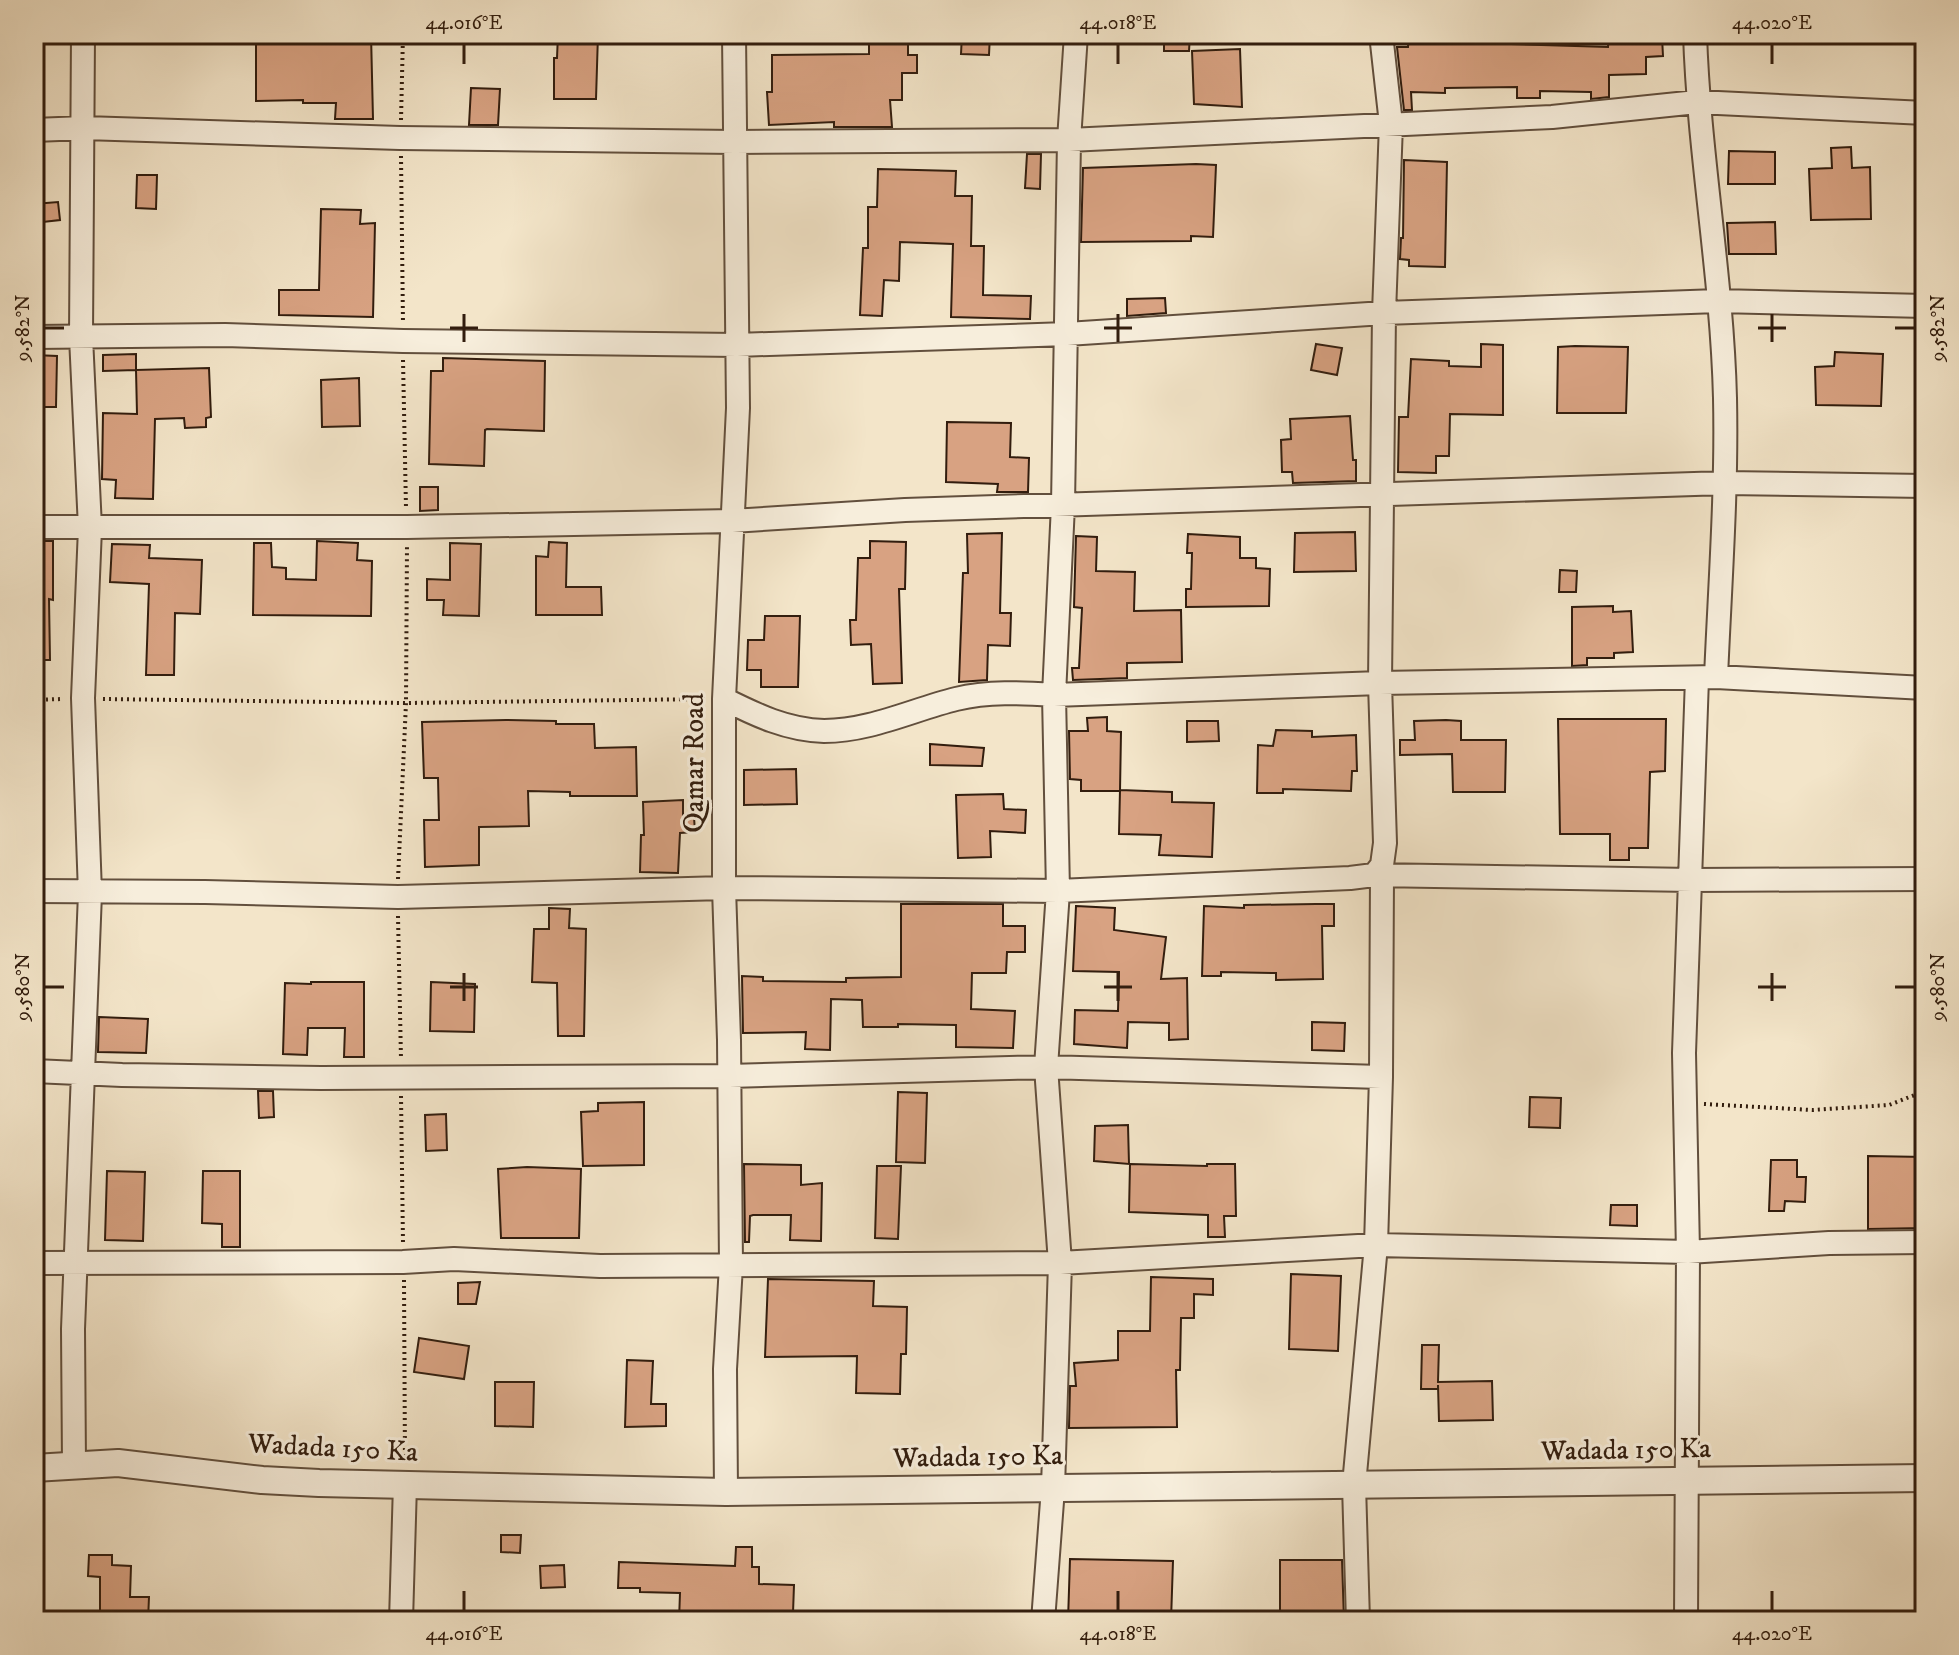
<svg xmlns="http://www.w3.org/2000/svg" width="1959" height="1655" font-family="'IM FELL DW Pica',serif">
<rect width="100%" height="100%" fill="#f3e5c9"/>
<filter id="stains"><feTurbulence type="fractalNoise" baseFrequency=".0025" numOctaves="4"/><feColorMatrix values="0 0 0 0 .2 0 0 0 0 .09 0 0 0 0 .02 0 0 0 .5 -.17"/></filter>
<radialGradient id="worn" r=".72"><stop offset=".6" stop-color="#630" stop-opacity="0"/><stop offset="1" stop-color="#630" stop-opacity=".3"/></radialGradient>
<!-- building -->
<path fill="#d8a282" stroke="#321d0e" stroke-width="2" d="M256,34H371L373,119H335L336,103H303V100L256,101Z
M558,34H598L596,99H554V58H557Z
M869,34H908V55H917V73H902V100H890L892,127H834V122L769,125L767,92H772V55L869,54Z
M962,34H990L989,55L961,54Z
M1164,34H1190L1189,51H1164Z
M1409,34H1500V41H1512V44L1608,47L1609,34H1645V38L1662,37L1663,56L1646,57V74L1609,75V97L1591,99V92L1540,91V98H1517V87L1445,88V93L1411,92L1412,110H1404L1397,47H1408Z
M1240,49L1242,107L1194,104L1192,51Z
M471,88L500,89L498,125H469Z
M1851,147L1852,168L1870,167L1871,219L1811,220L1809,169L1832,168L1831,148Z
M1729,151L1775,152V184H1728Z
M1027,154H1041L1040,189L1025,188Z
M1404,160L1447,162L1445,267L1409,266V260L1400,259L1401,238H1403Z
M1196,164L1216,165L1213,237L1191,236V241L1081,242L1083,168Z
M878,169L956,171L955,196H972L971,246H984L983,295L1031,296L1030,319L951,317L953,244L900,242L899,281L884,280L882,316L860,315L863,248H868V207H877Z
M137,175H157L156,209L136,208Z
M58,202L60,220L34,223V204Z
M321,209L361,210L360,224L375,223L373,317L279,315V290H319Z
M1775,222L1776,254H1729L1727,223Z
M1165,298L1166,313L1127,316V299Z
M1316,344L1342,348L1337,375L1311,370Z
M1481,344L1503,345V415L1450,414L1449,456H1436V473L1398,472L1399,417H1408L1411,359L1449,361V366L1481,367Z
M1575,346L1628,347L1626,413H1557L1558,347Z
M1835,352L1883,354L1881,406L1816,405L1815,367L1834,366Z
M136,354V370L209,368L211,417L206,418V427L185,428L184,418L155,419L153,499L115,498L116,480L102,479L103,413L137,414L136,370L103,371V355Z
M34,355L57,356L56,407H34Z
M443,358L545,361L544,431L487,429L485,430L484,466L429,464L431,371H443Z
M359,378L360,426L322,427L321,380Z
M1350,416L1353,460H1356V481L1293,483L1292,472H1282L1281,440L1291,439L1290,419Z
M947,422L1011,423L1010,457L1029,458L1028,492H997L998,484L946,482Z
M420,487H438V510L420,511Z
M1355,532L1356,571L1294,572L1295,533Z
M1002,533L1000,613H1011L1010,646L988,645L987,680L959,682L963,573H968L967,534Z
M1188,534L1240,537V558H1256V568L1270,569L1269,606L1186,607V589H1191L1192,553H1187Z
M1076,536L1097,537L1096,571L1135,572L1134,611L1181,610L1182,662L1127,663V678L1073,680L1072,668H1079L1082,608L1074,607Z
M34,541H53V600L49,599L50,660H34Z
M317,541L358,543L357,560L372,561L371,616L253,615L254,543H271L272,567L286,568V579L316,580Z
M870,541L906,542L905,589H899L902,683L873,684L871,644L851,645L850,620H856L858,558H870Z
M549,542L567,543L566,587H601L602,615H536V556L548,557Z
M450,543L481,544L479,616L443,615L444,600H427V579L450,580Z
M112,544L150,545L149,558L202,560L200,614L175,613L174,675H146L149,584L110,582Z
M1560,570L1577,571L1576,592H1559Z
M1613,606V612L1631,611L1633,652L1614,653V658H1587V665L1572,666V607Z
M765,616H800L798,687H761V670H747L748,640H764Z
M1107,717V731L1121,732L1120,791H1081V780L1070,779L1069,731H1088L1087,718Z
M1558,719H1666L1665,771L1650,772L1648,848H1629V860H1610V834H1560Z
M506,720L556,721V724H594L595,748L636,747L637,796H570V792L528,791L529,826L479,827V865L425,867L424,820H439L438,778H424L422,722Z
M1446,720L1461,721V740H1506L1505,792H1453L1452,754L1400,755V740H1415L1414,721Z
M1187,721H1218L1219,741L1187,742Z
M1276,730L1312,731V737L1356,735L1357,771H1352L1351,791L1283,789V793H1257L1258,745L1273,746Z
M930,744L984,748L982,766L930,765Z
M796,769L797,804L744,805V770Z
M1120,790L1172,792V802L1214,803L1212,857L1159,855L1161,835L1119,834Z
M1003,794L1004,809L1026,810L1025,833L990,831L991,857L958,858L956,795Z
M683,800V817H694L695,832L680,833L678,873L640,872L641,835H644L643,802Z
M901,904H1003V926H1025V952H1007L1006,973H972L971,1009L1015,1011L1013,1048L956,1047V1025L898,1024V1027H863L862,1000L831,999L830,1050L805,1049L806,1032L743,1033L742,976L763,977V981L846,982V978L901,977Z
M1316,904H1334V926H1322L1323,979L1276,980V973L1221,972V976H1202L1204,906L1244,908V905Z
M1076,906L1115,908L1114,930L1166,937L1161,979L1187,978L1188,1039L1169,1040V1023L1128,1022L1127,1048L1074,1044L1075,1010L1118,1011L1119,972L1073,971Z
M549,908L570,909L569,928L586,929L584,1036H558L557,983L532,982L534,929H549Z
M311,982H364V1057H344L345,1028H308L307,1055L283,1054L285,983L311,984Z
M431,982L475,984L474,1032L430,1031Z
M99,1017L148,1019L146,1053L98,1052Z
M1312,1022L1345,1023L1344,1051L1312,1050Z
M258,1091H273L274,1117L259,1118Z
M898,1092L927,1093L925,1163L896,1162Z
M1530,1097L1561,1098L1560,1128L1529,1127Z
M644,1102V1165L583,1166L581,1112L598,1111V1103Z
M446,1114L447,1150L426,1151L425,1115Z
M1128,1125L1129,1164L1094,1161L1095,1126Z
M1868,1156L1925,1157V1228L1868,1229Z
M1771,1160H1797V1177H1806L1805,1202L1785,1201L1784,1211H1769Z
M744,1164L801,1165V1185L822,1183L821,1241L790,1240L791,1215H753L750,1216L749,1242H745Z
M1130,1164L1207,1166V1164H1235L1236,1216H1224L1225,1237H1208V1215L1129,1212Z
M877,1166H901L898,1239L875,1238Z
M527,1167L581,1169L579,1238H501L498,1169Z
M107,1171L145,1172L143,1241L105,1240Z
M203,1171H240V1247H222V1224L202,1223Z
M1611,1205H1637V1226L1610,1225Z
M1291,1274L1341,1276L1338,1351L1289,1349Z
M1151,1277L1213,1279V1295L1194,1294V1318H1181L1180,1370H1176L1177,1427L1069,1428L1070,1386H1076L1074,1363L1118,1360V1331H1150Z
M768,1279L874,1281L873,1306L907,1307L906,1354H901L900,1394L856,1393L857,1356L765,1357Z
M480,1282L476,1304H458V1283Z
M419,1338L469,1346L464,1379L414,1372Z
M1422,1345H1439L1438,1382L1492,1381L1493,1420L1439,1421L1438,1385V1389H1421Z
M627,1360L653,1361L651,1404H666V1426L625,1427Z
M495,1382H534L533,1427L495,1426Z
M501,1535H521L520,1553L501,1552Z
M736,1547H752V1567H759V1584L794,1585L793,1613L758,1612V1621H679L680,1593L640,1592V1588H618L619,1562L735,1566Z
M89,1555H112V1565L131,1566L130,1597H149L148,1621H107V1612H100V1577L88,1576Z
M1070,1559L1173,1561L1171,1621H1068Z
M1280,1560H1342L1344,1621H1280Z
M564,1565L565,1587L541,1588L540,1566Z"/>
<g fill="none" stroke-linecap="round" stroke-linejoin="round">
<!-- minor casing -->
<g stroke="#624f3d" stroke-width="26">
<path id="minor" d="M1695,34C1699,156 1722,276 1725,398C1727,491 1720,584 1716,677
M34,130L84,128L400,138L735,142L1069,140L1552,117L1697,102L1925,113
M34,337L225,335L403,341L737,345L1067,334L1384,313L1718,301L1925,306
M34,527H407L732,521L905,510L1725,483L1925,486
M724,699C756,715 787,730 824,731C870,731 912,710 956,699C989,691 1021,693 1054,695L1380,683L1716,677L1925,688
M1374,875L1692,880L1925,879
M34,891L205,892L398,897L724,888L1058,891L1350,878L1374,875L1382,865L1385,843L1380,683L1384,313L1391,124L1381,34
M34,1071L122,1075L321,1078L729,1076L1046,1067L1381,1077
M34,1263L403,1262L454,1259L600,1266L1060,1263L1376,1245L1688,1252L1684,1053L1697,678
M74,1465L73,1329L90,893L83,698L90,528L81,337L83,34
M726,1492L725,1369L731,1265L729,1040L724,888V699L738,408L734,34
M401,1621L405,1484
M1043,1621L1053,1488L1060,1263L1046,1067L1058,891L1054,695L1063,505L1069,140L1076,34
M1358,1621L1354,1485L1376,1245L1381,1077L1382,875
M1686,1621L1688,1252L1829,1243L1925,1242"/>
</g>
<!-- tertiary casing -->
<g stroke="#624f3d" stroke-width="30">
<path id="tertiary" d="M34,1468L118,1463L262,1480L319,1483L726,1492L1925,1478"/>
</g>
<!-- path -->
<path stroke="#321d0e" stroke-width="4" stroke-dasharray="2 4" stroke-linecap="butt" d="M401,120L403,34
M401,156L403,324
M403,360L406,508
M103,699L406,703L706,699
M34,700L62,699
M398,879L406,703L407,544
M398,916L401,1059
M401,1096L403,1243
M1704,1104L1812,1110L1889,1105L1925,1091
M404,1280L405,1463"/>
<!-- minor -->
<use href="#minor" stroke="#f7eedc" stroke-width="22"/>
<!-- tertiary -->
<use href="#tertiary" stroke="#f7eedc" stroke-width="26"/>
</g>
<!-- ticks -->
<path fill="none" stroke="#321d0e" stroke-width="3" d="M464,44V64M1118,44V64M1772,44V64M464,314V342M1118,314V342M1772,314V342M44,328H64M450,328H478M1104,328H1132M1758,328H1786M1895,328H1915M464,973V1001M1118,973V1001M1772,973V1001M44,987H64M450,987H478M1104,987H1132M1758,987H1786M1895,987H1915M464,1591V1611M1118,1591V1611M1772,1591V1611"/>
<g text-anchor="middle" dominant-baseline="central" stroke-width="6" stroke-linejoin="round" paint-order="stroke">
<!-- street labels -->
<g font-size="28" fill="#321d0e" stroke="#f7eedc">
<text transform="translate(694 763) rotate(-90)">Qamar Road</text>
<text transform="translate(333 1448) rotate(3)">Wadada 150 Ka</text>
<text transform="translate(1626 1450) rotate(-1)">Wadada 150 Ka</text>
<text transform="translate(978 1457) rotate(-1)">Wadada 150 Ka</text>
</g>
</g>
<!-- margin -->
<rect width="1959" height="1655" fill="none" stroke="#f3e5c9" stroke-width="88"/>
<rect x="44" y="44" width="1871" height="1567" fill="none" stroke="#321d0e" stroke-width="3"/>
<g font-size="20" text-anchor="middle" fill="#321d0e">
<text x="464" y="29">44.016°E</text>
<text x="1118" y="29">44.018°E</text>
<text x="1772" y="29">44.020°E</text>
<text transform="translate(22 328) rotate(-90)" y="7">9.582°N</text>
<text transform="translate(1937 328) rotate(-90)" y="7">9.582°N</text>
<text transform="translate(22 987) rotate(-90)" y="7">9.580°N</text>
<text transform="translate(1937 987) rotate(-90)" y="7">9.580°N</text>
<text x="464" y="1640">44.016°E</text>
<text x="1118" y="1640">44.018°E</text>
<text x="1772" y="1640">44.020°E</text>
</g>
<rect width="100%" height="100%" filter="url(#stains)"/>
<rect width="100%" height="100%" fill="url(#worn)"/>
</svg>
